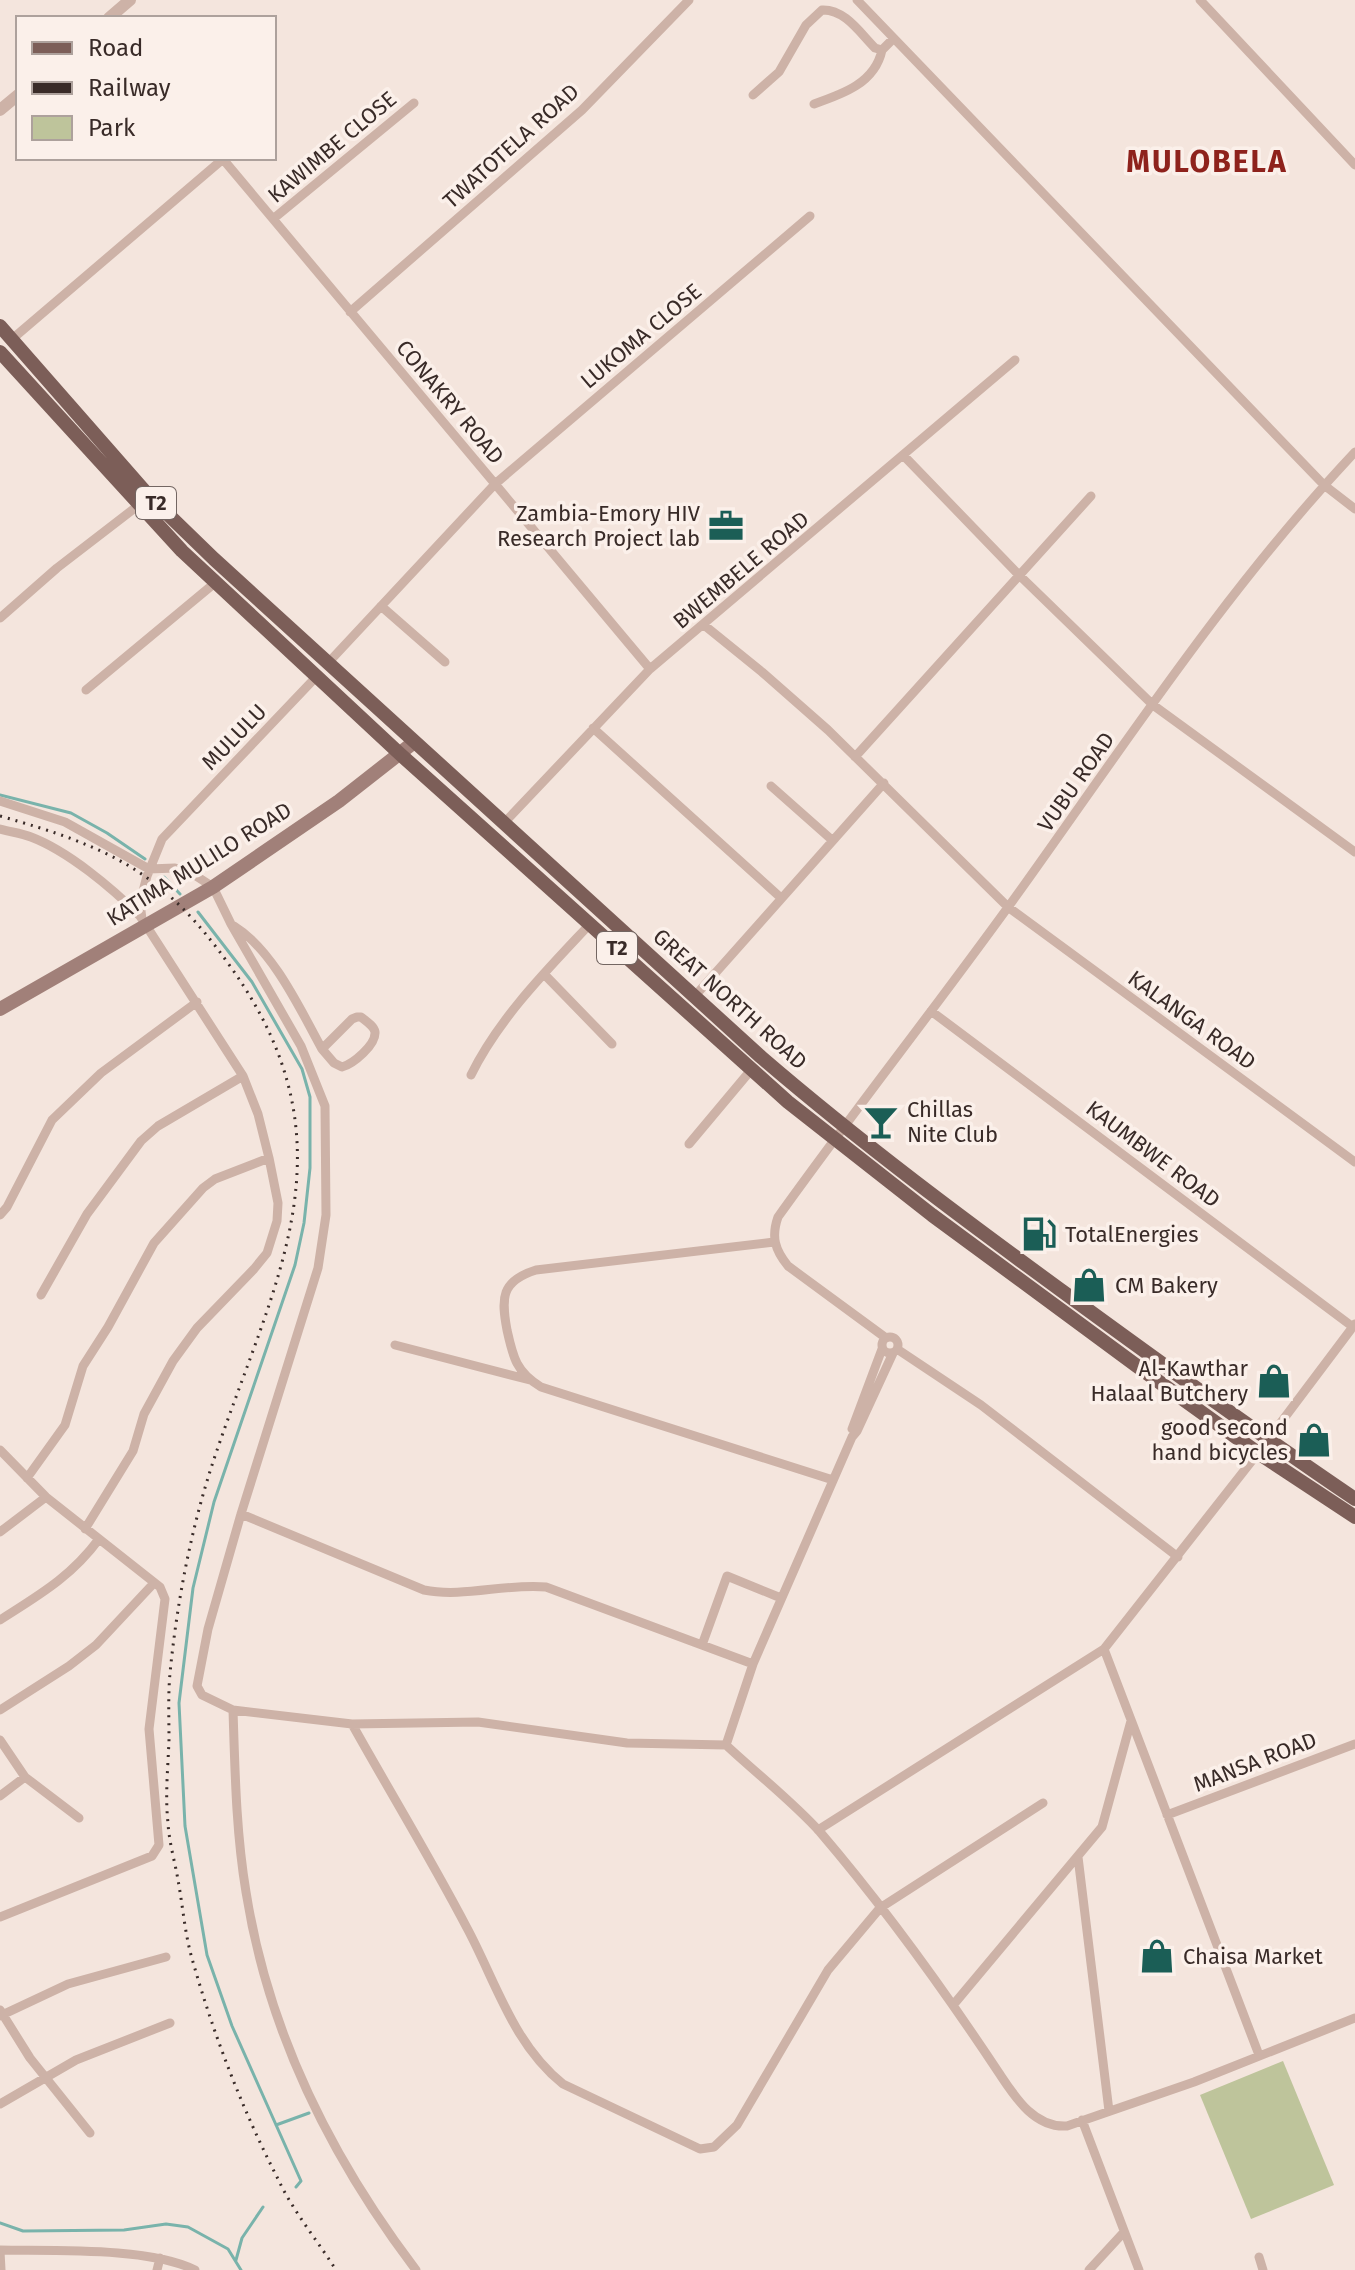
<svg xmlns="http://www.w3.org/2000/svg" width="1355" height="2270" font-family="'Fira Sans',sans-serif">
<rect width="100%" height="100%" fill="#f4e5dd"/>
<!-- green -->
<path fill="#bec49b" d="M1283,2061L1334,2185L1251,2219L1200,2095Z"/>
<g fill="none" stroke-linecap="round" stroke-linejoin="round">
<!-- stream -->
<path stroke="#79b3ab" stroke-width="3" d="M0,795L71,813L107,833L145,859
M164,877L180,894
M198,912L252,982L302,1069L310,1097V1168L304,1223L295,1265L214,1502L193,1588L179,1703L185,1826L207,1955L232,2026L301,2181L296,2187
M276,2125L309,2113
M0,2223L23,2231L124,2230L166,2224L188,2227L228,2249L241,2270
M236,2260L242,2238L263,2207"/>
<!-- minor -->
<path stroke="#cdb2a7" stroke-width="9" d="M857,0L1324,485L1355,509
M1200,0L1355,165
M753,95L779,72L806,25L822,10C845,9 860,33 875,48L882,50L893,39
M814,104C843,94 875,83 882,50
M222,158L650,669
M273,219L414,103
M350,312L582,110L689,0
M11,340L223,159
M904,456L1019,575L1153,705L1355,852
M381,606L445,662
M0,618L57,568L144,501
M704,625L762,672L828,730L1008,907L1355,1162
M328,663L495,484L810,216
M86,690L216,582
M593,728L780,897
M855,757L1091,496
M771,786L832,840
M0,801L65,822L149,869L175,868L190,872L213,887L231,924L301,1046L325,1106L326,1215L318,1268L241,1514L208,1629L197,1686L202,1695L233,1710
M504,823L650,669L1015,360
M0,829C10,832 21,833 31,837C68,851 112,888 140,916L243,1076L258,1114L269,1158L278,1203L277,1221L267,1253L254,1269L197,1328L173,1361L144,1414L133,1451L85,1529
M142,919L140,903L147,876L162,839L317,676
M234,926C273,950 300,1009 322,1049
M544,974L612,1044
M694,997L884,783
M931,1011L1353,1327
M357,1017H361C366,1021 374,1026 375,1032C376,1045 353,1064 342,1067L334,1063L322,1049L352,1019Z
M471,1075C499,1018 547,970 590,924
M689,1144L751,1070
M0,1215L7,1207L52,1120L101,1073L197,1002
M774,1242L536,1270C501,1281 501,1298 507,1330C513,1357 516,1372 541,1387L833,1480
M41,1295L87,1214L141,1141L158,1126L243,1076
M882 1345a8 8 0 1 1 16 0a8 8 0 1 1-16 0Z
M886,1338L788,1266C775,1250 771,1237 778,1217C858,1105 944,997 1024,885C1129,738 1230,585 1355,452
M395,1345L530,1380
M897,1349L981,1405L1178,1557
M893,1353L857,1431L852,1437L753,1664L726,1745C757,1774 792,1801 820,1832C885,1908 944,1990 999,2073C1015,2097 1034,2128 1067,2126L1194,2082L1355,2018
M852,1429L882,1349
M0,1450L46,1497L160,1587L165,1599L149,1729L159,1845L152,1856L0,1917
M27,1478L65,1425L83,1366L108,1327L154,1243L203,1188L215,1179L269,1158
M241,1514L424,1590C464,1598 506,1583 546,1587L753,1664
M0,1532L46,1497
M0,1620C39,1595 71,1577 99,1539
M702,1645L727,1576L781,1598
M1104,1649L1259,2055
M0,1710L69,1666L96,1645L154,1583
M352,1724C390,1792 431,1859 467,1928C496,1982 513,2044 563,2084L700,2149L714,2147L737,2125L828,1970L880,1908L1043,1803
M0,1740L25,1777L79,1818
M0,1796L25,1777
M1167,1815L1355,1744
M818,1830L1104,1649L1258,1453L1355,1324
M1078,1857L1109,2111
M954,2004L1102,1827L1131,1721
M0,2010L30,2058L90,2133
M0,2016L68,1984L166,1957
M0,2104L76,2060L170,2023
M1082,2120L1139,2270
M0,2250C53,2251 150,2247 195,2270
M0,2251L1,2270
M1259,2257L1263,2270
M157,2270L160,2258
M416,2270C331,2158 268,2031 246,1892C236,1832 235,1771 233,1710L352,1724L478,1722L627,1743L726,1745
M1089,2270L1124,2232"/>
<!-- tertiary -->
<path stroke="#cdb2a7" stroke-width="12" d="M109,18L130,0
M0,110L18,95"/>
<!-- secondary -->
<path stroke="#a18079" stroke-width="14" d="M0,1009L213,887L339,801L413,743"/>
<!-- primary -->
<path stroke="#7c5e58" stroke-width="14" d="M0,326L149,496L214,559L761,1057C861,1143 966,1221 1073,1299C1166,1367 1259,1434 1355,1499
M0,352L182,551L400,754L788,1102L932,1215L1137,1366L1258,1453L1355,1517"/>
<!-- rail -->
<path stroke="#392b28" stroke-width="3" stroke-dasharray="2 6" stroke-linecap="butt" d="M0,816C109,847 163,871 230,966C359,1146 274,1279 213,1462C191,1529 177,1602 170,1673C168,1695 169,1718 169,1740C168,1767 165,1796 168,1823C169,1842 175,1862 178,1880C183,1907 185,1936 193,1962C214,2036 243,2111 278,2179C293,2211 317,2240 336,2270"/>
</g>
<!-- icons -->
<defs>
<g id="office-bare" transform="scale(2.76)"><path d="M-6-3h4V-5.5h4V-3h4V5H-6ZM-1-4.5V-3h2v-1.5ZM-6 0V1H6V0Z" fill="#1b5e56" stroke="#fbf0ea" stroke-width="2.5" paint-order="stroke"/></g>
<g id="bar-bare" transform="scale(2.76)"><path d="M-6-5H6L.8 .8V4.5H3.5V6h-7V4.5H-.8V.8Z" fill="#1b5e56" stroke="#fbf0ea" stroke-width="2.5" paint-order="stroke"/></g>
<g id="fuel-bare" transform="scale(2.76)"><path d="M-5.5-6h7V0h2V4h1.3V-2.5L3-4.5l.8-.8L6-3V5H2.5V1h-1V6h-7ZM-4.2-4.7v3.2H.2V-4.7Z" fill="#1b5e56" stroke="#fbf0ea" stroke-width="2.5" paint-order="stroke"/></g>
<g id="shop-bare" transform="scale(2.76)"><path d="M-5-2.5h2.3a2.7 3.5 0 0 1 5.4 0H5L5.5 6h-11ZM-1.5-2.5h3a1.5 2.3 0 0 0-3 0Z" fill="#1b5e56" stroke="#fbf0ea" stroke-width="2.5" paint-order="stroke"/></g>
</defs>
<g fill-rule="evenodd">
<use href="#office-bare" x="726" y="526"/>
<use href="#bar-bare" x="881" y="1122"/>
<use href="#fuel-bare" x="1039" y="1234"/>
<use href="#shop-bare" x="1089" y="1285"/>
<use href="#shop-bare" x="1274" y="1381"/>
<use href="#shop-bare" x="1314" y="1440"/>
<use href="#shop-bare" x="1157" y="1956"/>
</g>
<g text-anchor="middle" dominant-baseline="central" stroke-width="7" stroke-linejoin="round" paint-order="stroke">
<!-- shield labels -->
<g fill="#fbf0ea" stroke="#736662" stroke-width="2">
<rect x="136" y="487" width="40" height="32" rx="6"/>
<rect x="597" y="932" width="40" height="32" rx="6"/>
</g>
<g font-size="20" font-weight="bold" fill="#392b28">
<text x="156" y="503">T2</text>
<text x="617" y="948">T2</text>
</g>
<!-- street labels -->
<g font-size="22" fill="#392b28" stroke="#fbf0ea">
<text transform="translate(511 146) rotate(-42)">TWATOTELA ROAD</text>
<text transform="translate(332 147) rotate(-40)">KAWIMBE CLOSE</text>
<text transform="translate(641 336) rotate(-40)">LUKOMA CLOSE</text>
<text transform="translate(450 402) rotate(50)">CONAKRY ROAD</text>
<text transform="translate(741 570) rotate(-40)">BWEMBELE ROAD</text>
<text transform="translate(234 737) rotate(-46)">MULULU</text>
<text transform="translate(1076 782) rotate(-55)">VUBU ROAD</text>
<text transform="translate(199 864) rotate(-32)">KATIMA MULILO ROAD</text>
<text transform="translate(730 999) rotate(42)">GREAT NORTH ROAD</text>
<text transform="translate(1192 1020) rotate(36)">KALANGA ROAD</text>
<text transform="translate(1153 1154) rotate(37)">KAUMBWE ROAD</text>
<text transform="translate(1255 1762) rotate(-21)">MANSA ROAD</text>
</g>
<!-- poi labels -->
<g font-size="22" fill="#392b28" stroke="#fbf0ea" text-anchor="start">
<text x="700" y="513" text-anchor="end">Zambia-Emory HIV<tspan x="700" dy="25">Research Project lab</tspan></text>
<text x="907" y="1109">Chillas<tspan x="907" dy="25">Nite Club</tspan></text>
<text x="1065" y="1234">TotalEnergies</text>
<text x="1115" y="1285">CM Bakery</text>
<text x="1248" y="1368" text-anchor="end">Al-Kawthar<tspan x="1248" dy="25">Halaal Butchery</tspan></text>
<text x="1288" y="1427" text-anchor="end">good second<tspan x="1288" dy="25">hand bicycles</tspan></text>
<text x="1183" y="1956">Chaisa Market</text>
</g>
<!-- district labels -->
<g font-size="30" font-weight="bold" letter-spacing="2" fill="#8e221c" stroke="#fbf0ea">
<text x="1207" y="162">MULOBELA</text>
</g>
</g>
<!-- legend -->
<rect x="16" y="16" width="260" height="144" fill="#fbf0ea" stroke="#ada19c" stroke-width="2"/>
<rect x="32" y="42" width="40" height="12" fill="#7c5e58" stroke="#ada19c" stroke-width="2"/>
<text x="88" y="56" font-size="24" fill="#392b28">Road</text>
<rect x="32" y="82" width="40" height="12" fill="#392b28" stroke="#ada19c" stroke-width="2"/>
<text x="88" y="96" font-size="24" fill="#392b28">Railway</text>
<rect x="32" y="116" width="40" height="24" fill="#bec49b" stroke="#ada19c" stroke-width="2"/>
<text x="88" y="136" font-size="24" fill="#392b28">Park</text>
</svg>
